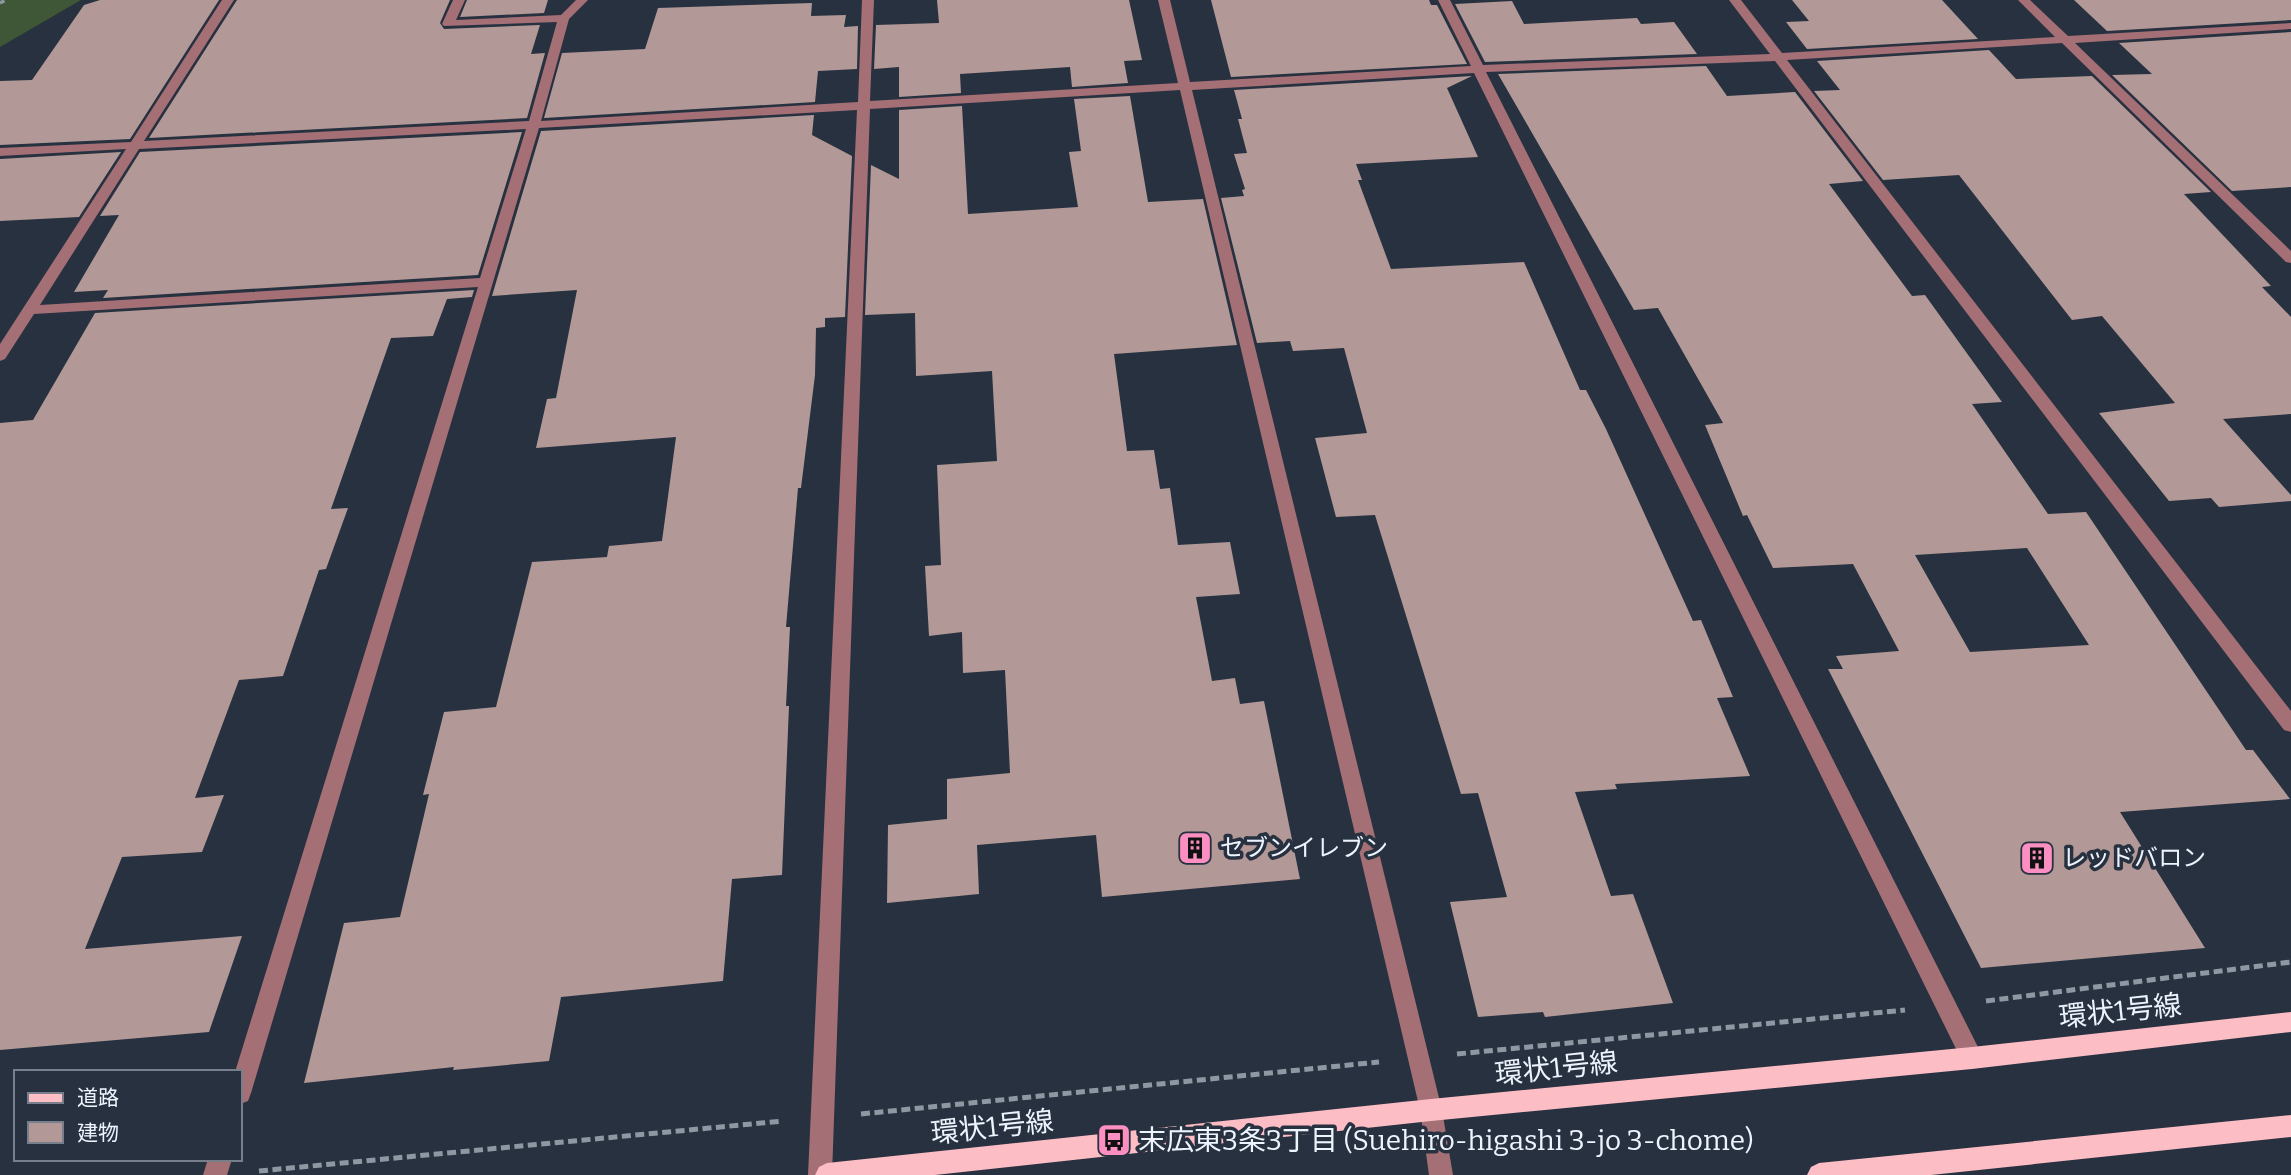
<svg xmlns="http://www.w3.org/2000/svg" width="2291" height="1175" font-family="Bitter,'Noto Sans JP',serif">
<rect width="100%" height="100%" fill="#273140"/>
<!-- green -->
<path fill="#3f5736" d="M0,0H81L0,47Z"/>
<!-- building -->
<path fill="#b29997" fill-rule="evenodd" d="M100,0H219L130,139L0,145V81L32,80L84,5Z
M237,0H450L440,23L444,29L540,25L531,54L545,53L527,118L149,138Z
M467,0H548L544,13L460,17Z
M937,0H1129L1142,60L1124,61L1128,83L1072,87L1070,67L960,74L961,93L899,97V67L874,69L876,25L939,23Z
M1211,0H1429L1431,5H1437L1467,64L1231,77Z
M1792,0H1942L1978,39L1807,49L1786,22L1809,21Z
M2074,0H2291V20L2107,31Z
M1512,1L1524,24L1637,18L1641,24L1674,22L1697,54L1485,62L1455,4Z
M812,3L811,16L846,15L844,27L858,26L857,69L818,71L815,102L544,118L562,53L645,49L658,8Z
M2291,32V187L2232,191L2112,75L2152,74L2119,43Z
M1989,50L2016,79L2092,76L2211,192L2184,194L2271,286L2262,287L2291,317V414L2223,419L2291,495V501L2219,507L2211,498L2169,501L2099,413L2175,403L2102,316L2072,320L1959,175L1883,180L1814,91L1840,90L1817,61Z
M1706,66L1727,96L1795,92L1863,181L1829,184L1912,296L1925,295L2002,402L1972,404L2048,514L2086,512L2246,750H2253L2290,799L2120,812L2205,948L1981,968L1828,669H1843L1836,656L1899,651L1853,564L1773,568L1747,515L1743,516L1705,425L1723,423L1658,308L1634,310L1498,74ZM2027,548L2089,645L1970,652L1915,555Z
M1472,76L1447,88L1478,157L1356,164L1362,180H1358L1391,269L1524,262L1580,390H1586L1606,429L1693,621L1701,620L1733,697L1717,698L1750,776L1615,784L1617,789L1575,792L1611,896L1633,894L1673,1003L1545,1017L1543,1012L1478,1017L1450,902L1507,897L1478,793L1461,794L1375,515L1336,517L1315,438L1367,433L1344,348L1293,351L1290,341L1257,343L1221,198L1244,196L1242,190L1245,189L1234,154L1247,153L1238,119H1242L1234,90Z
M1130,96L1148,202L1203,199L1237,345L1114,354L1127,451L1154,450L1160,489L1170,488L1178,545L1230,542L1240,594L1196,597L1212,681L1235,678L1240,704L1264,701L1300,879L1102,897L1096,835L977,845L979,894L887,903L888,825L947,819V779L1010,773L1005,670L963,673L962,632L929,636L925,566L941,565L937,465L997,461L992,371L916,376L915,313L865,315L871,165L899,179V110L962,106L968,214L1078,207L1069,152L1081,151L1074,99Z
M814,115L812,135L852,156L845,317L825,318V327L816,328L815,375L801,488H798L786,627H790L786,706H789L782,875L732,879L723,981L561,997L549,1061L453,1070L454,1067L304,1083L344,923L400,917L429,794L423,795L444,712L496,707L532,562L607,557L609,546L662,541L676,437L536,448L547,399L556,398L577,290L492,296L541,131Z
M522,132L478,275L103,298L108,290L74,292L119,215L100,216L140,152Z
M121,152L79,217L0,221V159Z
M474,290L472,297L447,299L433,336L391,338L331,509L348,508L326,569L319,570L283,676L239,680L195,798L224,795L202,852L122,857L85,949L242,936L209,1032L0,1050V423L33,420L95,313Z"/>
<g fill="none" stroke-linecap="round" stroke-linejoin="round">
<!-- path-far1 -->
<path stroke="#8f97a3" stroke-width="3.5" stroke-dasharray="5 2.5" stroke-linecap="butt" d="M0,3L6,0"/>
<!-- path -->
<path stroke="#8f97a3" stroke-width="5" stroke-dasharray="9 4.5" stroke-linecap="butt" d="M1986,1001L2291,962
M1457,1054L1905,1010
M861,1114L1379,1062
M259,1171L783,1121"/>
<!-- minor -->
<path fill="#a47076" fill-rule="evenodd" d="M222,0H234L144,141L529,121L557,22L444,26L442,24L453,0H465L456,20L561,15L576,0H588L569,19L541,121L858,102L862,0H874L870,101L1178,83L1158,0H1170L1190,82L1471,66L1438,0H1450L1483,65L1770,54L1729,0H1741L1782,53L2055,37L2018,0H2030L2068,36L2291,23V29L2075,43L2291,251V263L2286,262L2062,43L1787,60L2291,711V732L2284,730L1775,61L1486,72L1980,1051L1983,1058L1980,1065L1972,1069L1964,1065L1474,73L1192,90L1442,1110L1453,1175H1429L1420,1110L1180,90L870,109L832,1175H808L857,110L539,128L251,1093L248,1101L240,1104V1072H235L478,287L34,314L5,359L0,361V344L126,149L0,156V148L131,142ZM526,129L480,278L40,305L139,149Z
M208,1159H232L227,1175H203Z"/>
<!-- major -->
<path fill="#fdbdc4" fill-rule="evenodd" d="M2291,1012V1032L1972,1069L1431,1121L935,1175H815L819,1167L827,1163L1431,1099L1972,1047Z
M2291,1115V1137L1931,1175H1807L1811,1167L1819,1163Z"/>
</g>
<!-- icons -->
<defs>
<g id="building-square" transform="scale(1.75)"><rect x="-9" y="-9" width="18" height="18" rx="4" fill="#fc8fc2" stroke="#273140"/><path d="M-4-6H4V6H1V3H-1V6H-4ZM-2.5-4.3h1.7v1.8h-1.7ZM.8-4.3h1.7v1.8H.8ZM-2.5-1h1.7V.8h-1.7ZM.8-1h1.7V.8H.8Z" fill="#111"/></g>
<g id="bus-square" transform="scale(1.75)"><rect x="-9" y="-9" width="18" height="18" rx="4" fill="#fc8fc2" stroke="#273140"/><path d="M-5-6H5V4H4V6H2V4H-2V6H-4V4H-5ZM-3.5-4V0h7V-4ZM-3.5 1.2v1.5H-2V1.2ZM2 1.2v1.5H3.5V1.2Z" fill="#111"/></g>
</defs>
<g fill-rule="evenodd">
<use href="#building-square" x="1195" y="848"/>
<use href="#building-square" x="2037" y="858"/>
<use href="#bus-square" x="1114" y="1140"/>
</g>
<g text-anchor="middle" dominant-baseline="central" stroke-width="7" stroke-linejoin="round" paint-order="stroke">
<!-- poi labels -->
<g font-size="24" fill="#eef4fe" stroke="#273140" text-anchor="start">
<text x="1220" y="848">セブンイレブン</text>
<text x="2062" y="858">レッドバロン</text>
</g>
<!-- near-street labels -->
<g font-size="28" fill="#eef4fe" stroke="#273140">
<text transform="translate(2120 1011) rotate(-6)">環状1号線</text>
<text transform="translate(1556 1068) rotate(-6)">環状1号線</text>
<text transform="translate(992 1127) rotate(-6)">環状1号線</text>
</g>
<!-- near-poi labels -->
<g font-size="28" fill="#eef4fe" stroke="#273140" text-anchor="start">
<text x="1138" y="1140">末広東3条3丁目 (Suehiro-higashi 3-jo 3-chome)</text>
</g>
</g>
<!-- legend -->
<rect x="14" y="1070" width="228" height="91" fill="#273140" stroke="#777f8c" stroke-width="2"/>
<rect x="28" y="1093" width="35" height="10" fill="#fdbdc4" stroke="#777f8c" stroke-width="2"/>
<text x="77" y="1105" font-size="21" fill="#eef4fe">道路</text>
<rect x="28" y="1122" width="35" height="21" fill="#b29997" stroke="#777f8c" stroke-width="2"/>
<text x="77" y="1140" font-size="21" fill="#eef4fe">建物</text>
</svg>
